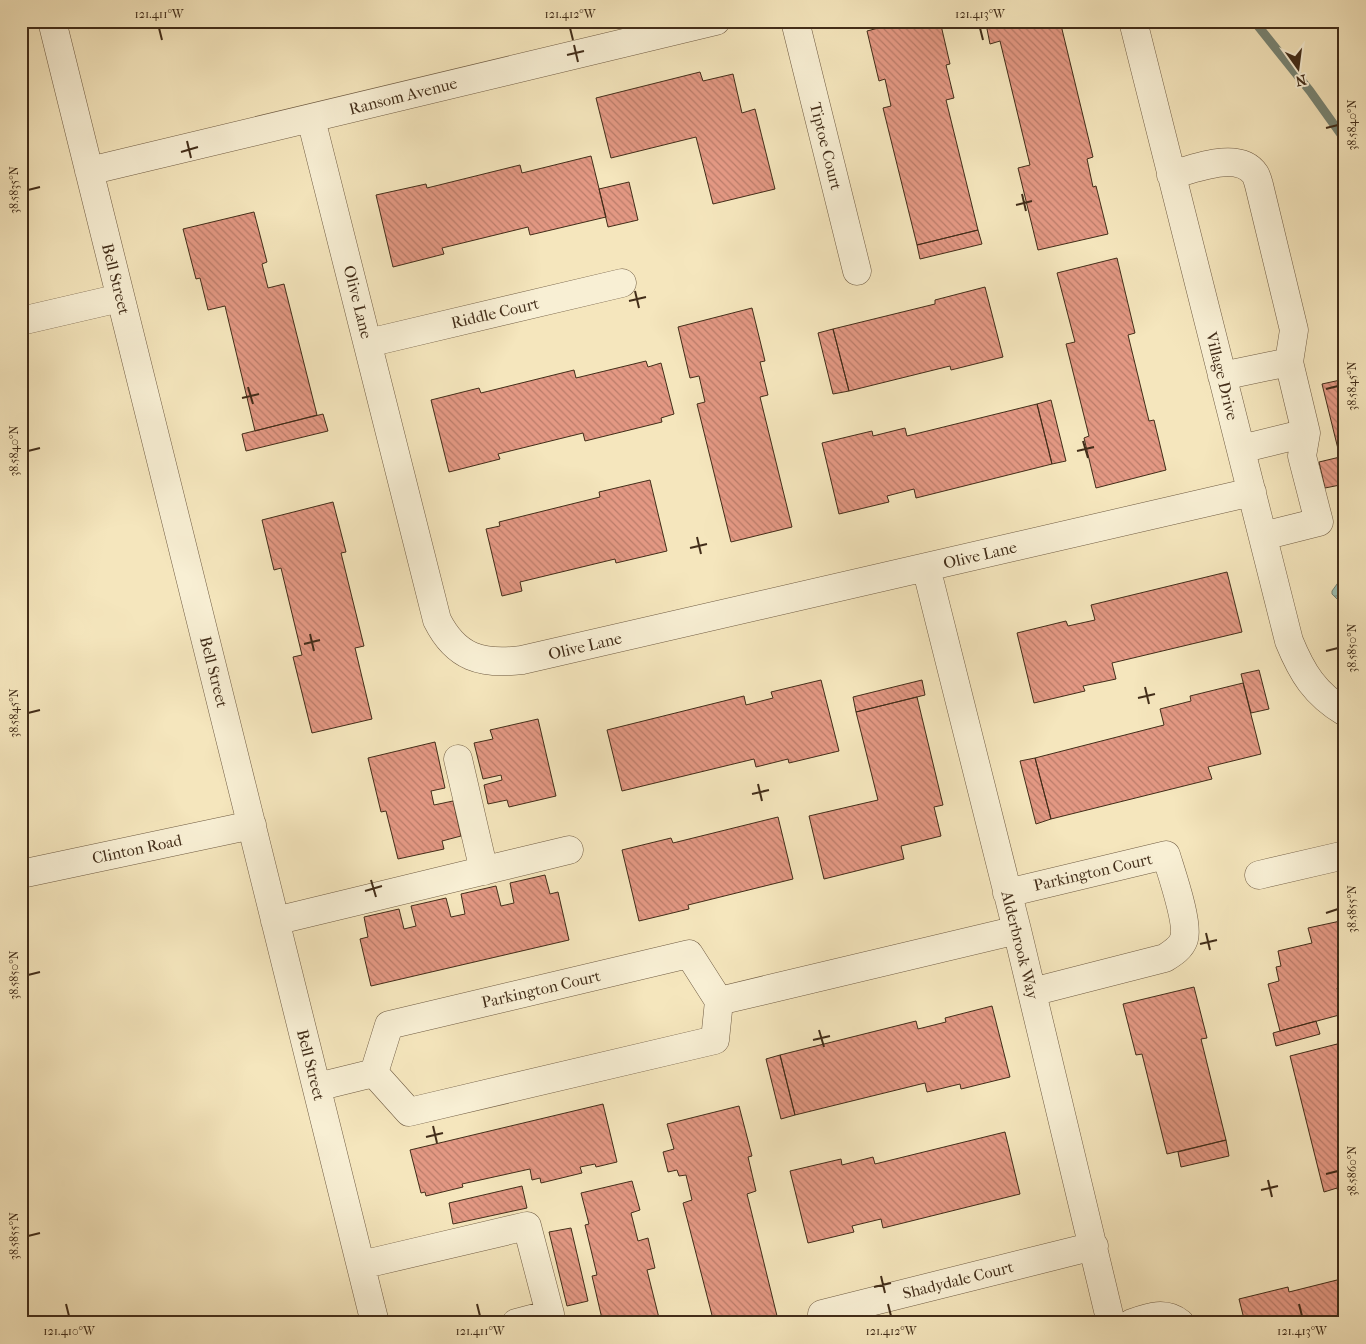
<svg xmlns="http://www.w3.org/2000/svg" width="1366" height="1344" font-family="'IM FELL French Canon',serif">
<defs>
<pattern id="water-waves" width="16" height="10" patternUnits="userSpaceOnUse" patternTransform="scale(1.25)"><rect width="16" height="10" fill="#9cbfb3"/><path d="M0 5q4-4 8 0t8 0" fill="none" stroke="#819c91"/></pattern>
<pattern id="building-back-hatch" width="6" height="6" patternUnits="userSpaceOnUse" patternTransform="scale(1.25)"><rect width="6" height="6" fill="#e39883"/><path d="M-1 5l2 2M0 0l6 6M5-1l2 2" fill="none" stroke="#ba7c6a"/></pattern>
</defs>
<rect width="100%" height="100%" fill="#f5e6bd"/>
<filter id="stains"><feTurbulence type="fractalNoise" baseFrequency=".004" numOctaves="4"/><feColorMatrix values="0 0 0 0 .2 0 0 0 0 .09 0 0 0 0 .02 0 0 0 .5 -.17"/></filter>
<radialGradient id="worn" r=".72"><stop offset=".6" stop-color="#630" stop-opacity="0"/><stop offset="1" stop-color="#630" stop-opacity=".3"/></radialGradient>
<!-- water -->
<path fill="url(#water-waves)" stroke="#788575" d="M1345,573V607L1332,594V591Z"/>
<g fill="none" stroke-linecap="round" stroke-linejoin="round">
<!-- stream -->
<path stroke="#788575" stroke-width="9" d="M1254,21L1310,91L1345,140"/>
</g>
<!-- building -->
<path fill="url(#building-back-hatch)" stroke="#422d19" d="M905,21H940L950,64L946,65L954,98L946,100L978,230L917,245L883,108L891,106L885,79L879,81L867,31Z
M997,21H1035L1036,25L1060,21L1093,157L1087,159L1093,187L1096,186L1108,234L1038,250L1018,168L1030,165L1000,41L990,44L986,24Z
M700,72L703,81L733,74L742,113L755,109L775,189L713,204L696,137L611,158L596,98Z
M591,156L606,217L530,235L528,227L442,248L444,254L393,267L376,195L426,184L427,188L520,165L522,173Z
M629,182L638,220L608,227L599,189Z
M254,212L267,262L262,264L268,288L284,284L317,415L255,431L225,306L208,310L200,278L196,279L183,229Z
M978,230L982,244L920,259L917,245Z
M1117,258L1135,333L1128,335L1149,421L1154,420L1166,470L1096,488L1084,438L1089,436L1066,344L1075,342L1057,273Z
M985,287L1003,357L951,370L950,366L849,391L833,329L935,304V300Z
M752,308L765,361L760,362L768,395L760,397L792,527L731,542L697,404L705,402L699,376L690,378L678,327Z
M833,329L849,391L833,394L818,333Z
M646,361L648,367L661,363L674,414L661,418L662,422L585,441L583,433L498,454L500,459L449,472L431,400L479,388L481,393L574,370L576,378Z
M1345,379V484L1325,488L1319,462L1340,457L1322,384Z
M1051,400L1066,461L1052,464L1037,404Z
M1037,404L1052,464L916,498L914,489L887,496L889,502L839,514L822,443L872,431L873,436L905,428L907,436Z
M323,414L328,431L246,451L242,434Z
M650,480L667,551L616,563L615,559L520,582L522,591L502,596L486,529L500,526L499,522L600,497L599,492Z
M333,502L346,552L341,553L364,646L355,648L372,719L312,733L293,657L302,655L281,568L274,570L262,520Z
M1227,572L1242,632L1112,663L1116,679L1083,686L1085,691L1034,703L1017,633L1066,621L1068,626L1095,620L1091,605Z
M1259,670L1269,709L1251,713L1241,674Z
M821,680L839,751L789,763L788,759L756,767L754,759L622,791L607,730L744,696L746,705L773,698L771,692Z
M922,680L925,695L856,712L853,697Z
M1243,683L1261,754L1208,767L1212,779L1051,819L1035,758L1164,725L1160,709L1191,701L1190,696Z
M917,697L943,805L934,807L941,836L901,846L904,859L824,879L809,816L878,800L856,712Z
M538,719L556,796L509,807L507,800L488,804L484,785L502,780L501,775L483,779L474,743L493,739L490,730Z
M435,742L445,788L431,791L434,805L453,801L461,836L442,841L444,849L398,859L386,811L381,812L368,758Z
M1035,758L1051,819L1036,824L1020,761Z
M778,817L793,879L688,905L689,909L639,921L622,850L671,838L673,843Z
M545,875L550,894L558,892L569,940L371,986L360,939L368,937L364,917L399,909L404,929L416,926L411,906L446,898L451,917L465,914L461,894L496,886L501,906L514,903L510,883Z
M1345,920V986L1337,988L1343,1014L1280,1031L1268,984L1279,981L1276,967L1281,966L1278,951L1312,943L1308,928Z
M1194,987L1207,1038L1201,1039L1226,1140L1167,1154L1142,1054L1136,1055L1123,1004Z
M992,1006L1010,1077L961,1089L960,1084L927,1092L925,1083L795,1115L780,1055L916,1021L918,1029L946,1022L945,1018Z
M1316,1021L1320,1034L1276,1046L1273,1033Z
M1345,1042V1219L1337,1188L1324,1192L1290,1056Z
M780,1055L795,1115L781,1119L766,1059Z
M603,1104L617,1162L596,1167L595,1164L580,1167L582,1173L541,1183L540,1178L532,1180L530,1169L462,1184L463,1187L426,1196L425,1192L421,1193L410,1150Z
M739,1106L752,1156L748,1157L756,1191L747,1194L778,1320L782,1319V1323H714L683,1203L692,1200L686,1175L679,1176L677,1170L668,1172L663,1152L674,1149L667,1124Z
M1005,1132L1020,1194L883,1228L881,1219L852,1226L854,1232L808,1243L790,1171L841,1159L842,1165L873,1157L875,1164Z
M1226,1140L1229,1156L1181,1167L1178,1152Z
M632,1181L640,1210L631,1213L638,1241L648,1238L655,1268L647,1270L660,1322L603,1323L592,1276L597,1275L585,1225L589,1224L581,1193Z
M522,1186L527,1208L453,1224L449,1203Z
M571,1228L588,1301L567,1306L549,1232Z
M1345,1278V1323H1245L1239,1299L1288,1287L1289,1292Z"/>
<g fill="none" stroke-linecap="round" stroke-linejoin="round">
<!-- minor casing -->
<g stroke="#6f5b42" stroke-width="29">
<path id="minor" d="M52,21L375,1323
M795,21L857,271
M1133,21L1289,641C1302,673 1315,694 1345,712
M311,119L437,620C456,658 482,665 522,660L1252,492
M89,171L716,21
M1171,175C1193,169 1239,150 1255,174C1257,177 1258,182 1259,185L1294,330L1289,362L1306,433L1302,456L1319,522L1263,536
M21,321L120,298
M368,343L622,283
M1222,376L1289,362
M1241,449L1306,433
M926,567L1017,930L1111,1323
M458,759L484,871
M21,874L252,825
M1259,875L1345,855
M1007,893L1166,855C1171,872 1189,923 1184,939C1181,948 1173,953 1165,958L1032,992
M275,921L569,850
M689,954L719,1001L715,1040L409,1112L374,1073L389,1025Z
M719,1001L1017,930
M317,1087L374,1073
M361,1265L527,1226L550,1314L516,1323
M822,1314L1094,1246
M1132,1323C1149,1317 1165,1311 1180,1323"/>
</g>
<!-- minor -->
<use href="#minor" stroke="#f8efd4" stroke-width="28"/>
</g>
<!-- ticks -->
<path fill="none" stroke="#422d19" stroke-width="2" d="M159,28L162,40M570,28L573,40M980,28L983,40M574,45L578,62M567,55L584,51M1326,128L1338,125M187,141L191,158M181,152L198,147M28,190L40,187M1022,194L1026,211M1016,205L1032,201M635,291L639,308M629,301L646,297M248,387L253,404M1326,389L1338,386M242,398L259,394M1083,441L1088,458M28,451L40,448M1077,451L1094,447M697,537L701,554M690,548L707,544M310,634L314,651M304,644L320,640M1326,651L1338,648M1145,687L1149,704M1138,698L1155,694M28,713L40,710M758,784L762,801M752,794L769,790M371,880L376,897M365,891L382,886M1326,913L1338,909M1206,933L1210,950M1200,944L1217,940M28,975L40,972M819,1030L824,1047M813,1040L830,1036M433,1126L437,1143M426,1137L443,1133M1326,1174L1338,1171M1268,1180L1272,1197M1261,1190L1278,1186M28,1236L40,1233M881,1276L885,1293M874,1287L891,1283M66,1304L69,1316M477,1304L480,1316M888,1304L891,1316M1299,1304L1302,1316"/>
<g text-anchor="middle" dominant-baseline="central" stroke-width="5" stroke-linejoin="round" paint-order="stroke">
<!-- street labels -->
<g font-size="16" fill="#422d19" stroke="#f8efd4">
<text transform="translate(403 96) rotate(-14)">Ransom Avenue</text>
<text transform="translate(826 146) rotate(76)">Tiptoe Court</text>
<text transform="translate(116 279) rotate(76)">Bell Street</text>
<text transform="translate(358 302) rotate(76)">Olive Lane</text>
<text transform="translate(495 313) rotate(-13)">Riddle Court</text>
<text transform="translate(1222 376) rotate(76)">Village Drive</text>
<text transform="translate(980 555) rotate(-13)">Olive Lane</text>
<text transform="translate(585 646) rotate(-13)">Olive Lane</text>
<text transform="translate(214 672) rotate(76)">Bell Street</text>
<text transform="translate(137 849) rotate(-12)">Clinton Road</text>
<text transform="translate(1093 872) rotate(-13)">Parkington Court</text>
<text transform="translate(1020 945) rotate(76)">Alderbrook Way</text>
<text transform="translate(541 989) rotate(-13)">Parkington Court</text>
<text transform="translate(311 1065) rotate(76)">Bell Street</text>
<text transform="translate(958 1280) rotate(-14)">Shadydale Court</text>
</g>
</g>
<!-- margin -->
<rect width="1366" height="1344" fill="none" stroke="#f5e6bd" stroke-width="55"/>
<!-- north arrow -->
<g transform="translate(1298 68) rotate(166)" stroke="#f8efd4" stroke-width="4" paint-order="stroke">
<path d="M0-4L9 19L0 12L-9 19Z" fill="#422d19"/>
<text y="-8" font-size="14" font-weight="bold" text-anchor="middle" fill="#422d19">N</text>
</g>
<rect x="28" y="28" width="1310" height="1288" fill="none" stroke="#422d19" stroke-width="2"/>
<g font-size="12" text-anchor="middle" fill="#422d19">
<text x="159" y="18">121.411°W</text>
<text x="570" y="18">121.412°W</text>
<text x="980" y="18">121.413°W</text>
<text transform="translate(1352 125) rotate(-90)" y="4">38.5840°N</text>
<text transform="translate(14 190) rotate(-90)" y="4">38.5835°N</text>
<text transform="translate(1352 386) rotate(-90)" y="4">38.5845°N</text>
<text transform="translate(14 451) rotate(-90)" y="4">38.5840°N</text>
<text transform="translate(1352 648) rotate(-90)" y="4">38.5850°N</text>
<text transform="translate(14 713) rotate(-90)" y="4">38.5845°N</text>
<text transform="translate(1352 909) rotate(-90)" y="4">38.5855°N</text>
<text transform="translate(14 975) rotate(-90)" y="4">38.5850°N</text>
<text transform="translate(1352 1171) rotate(-90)" y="4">38.5860°N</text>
<text transform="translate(14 1236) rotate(-90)" y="4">38.5855°N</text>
<text x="69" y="1335">121.410°W</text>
<text x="480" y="1335">121.411°W</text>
<text x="891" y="1335">121.412°W</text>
<text x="1302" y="1335">121.413°W</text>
</g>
<rect width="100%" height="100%" filter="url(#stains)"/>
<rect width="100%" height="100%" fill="url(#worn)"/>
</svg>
